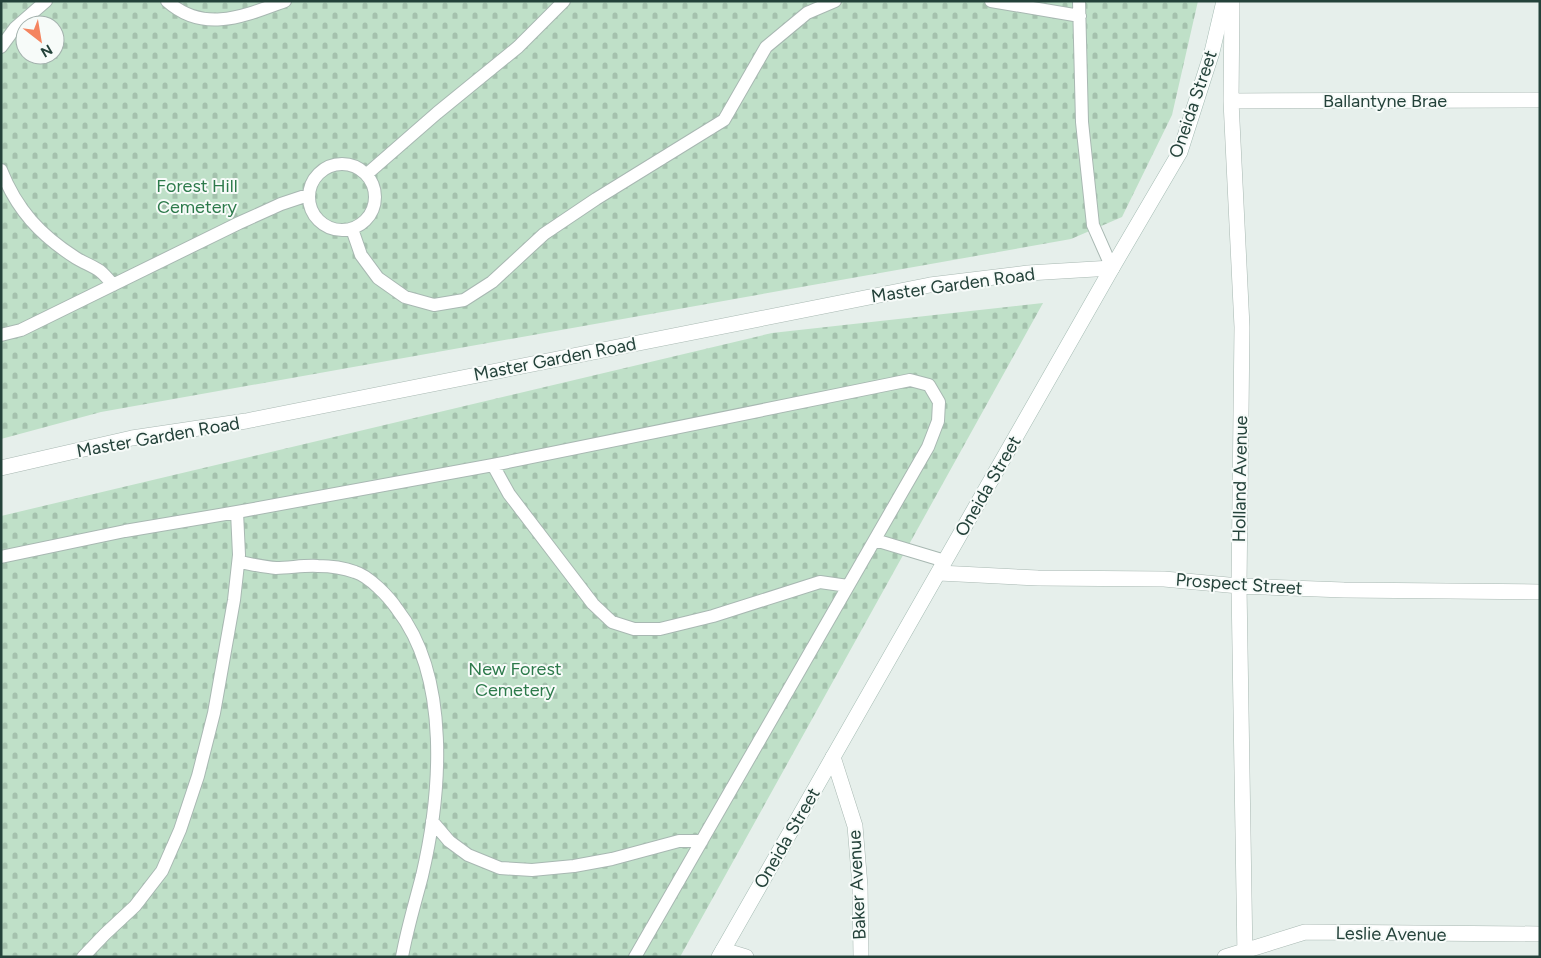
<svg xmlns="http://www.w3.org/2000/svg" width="1541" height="958" font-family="Figtree,sans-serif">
<defs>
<pattern id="cemetery-stones" width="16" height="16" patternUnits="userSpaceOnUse" patternTransform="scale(1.25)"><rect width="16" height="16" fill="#bfe0c8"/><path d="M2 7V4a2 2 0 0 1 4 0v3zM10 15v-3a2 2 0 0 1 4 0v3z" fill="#a4c1ad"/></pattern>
</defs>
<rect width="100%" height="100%" fill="#e6efeb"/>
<!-- cemetery -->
<path fill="url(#cemetery-stones)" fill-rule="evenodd" d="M1,1H1198L1172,115L1122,217L1071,239L101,412L1,439ZM25,25H55V55H25Z
M1043,303L680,957H1V516L772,333Z"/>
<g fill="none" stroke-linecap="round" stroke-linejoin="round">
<!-- lane casing -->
<g stroke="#a8b8b2" stroke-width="14">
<path id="lane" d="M167,1C204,34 244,16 285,1
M991,1L1080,16
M1079,1L1082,122L1093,225L1112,268
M1,47L15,28L46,1
M309 197a33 33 0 1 1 66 0a33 33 0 1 1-66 0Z
M1,170C17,210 40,235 76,258C84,263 93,266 100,271C105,275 109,280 113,285
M367,174L437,113L518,47L564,1
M352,229L361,255L378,278L405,297L434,305L464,300L492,282L544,234L596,199L724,120L766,47L807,13L835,1
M1,335L21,330L239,223L281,204L308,195
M493,465L509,494L593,604L612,622L634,629H660L713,616L820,582L848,586
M875,540L945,561
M1,557L125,531L237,512L493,465L910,380L929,385L939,402L938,421L928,447L635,957
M239,562C251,564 264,567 276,568C290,568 304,565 318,566C329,566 344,568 355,572C369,576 389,597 397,609C451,678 441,795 422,876C415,903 407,929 402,957
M432,821L449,841L468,855L500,868L532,870L574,866L612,859L679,841H702
M83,957L105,934L135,906L162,871L180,830L198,776L214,713L234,600L239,555L237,512"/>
</g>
<!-- street casing -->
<g stroke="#a8b8b2" stroke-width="16">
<path id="street" d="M1232,1L1231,101L1242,327L1239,586L1245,957
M1231,101L1540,100
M1,468L132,438L246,421L930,285L1028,273L1112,268
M939,573L1038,578L1164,579L1239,586L1344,590L1540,592
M833,757L855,826L860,886L861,957
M723,950L746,957
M1225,957L1305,932L1540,934"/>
</g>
<!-- secondary casing -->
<g stroke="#a4bbb3" stroke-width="16">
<path id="secondary" d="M719,957L1112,268L1180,152L1212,52L1224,1"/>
</g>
<!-- lane -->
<use href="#lane" stroke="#fff" stroke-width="12"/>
<!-- street -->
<use href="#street" stroke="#fff" stroke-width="15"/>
<!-- secondary -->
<use href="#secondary" stroke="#fff" stroke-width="15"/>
</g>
<g text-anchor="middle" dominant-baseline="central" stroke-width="4" stroke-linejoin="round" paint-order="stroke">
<!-- street labels -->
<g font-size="18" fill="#24423a" stroke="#f7fbf9">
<text x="1385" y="101">Ballantyne Brae</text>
<text transform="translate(1193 104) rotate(-71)">Oneida Street</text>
<text transform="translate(953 285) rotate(-8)">Master Garden Road</text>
<text transform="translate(555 359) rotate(-11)">Master Garden Road</text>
<text transform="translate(158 437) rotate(-10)">Master Garden Road</text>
<text transform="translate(1240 479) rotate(-89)">Holland Avenue</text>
<text transform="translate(988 486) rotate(-60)">Oneida Street</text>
<text transform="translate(1239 584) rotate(4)">Prospect Street</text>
<text transform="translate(787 838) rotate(-60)">Oneida Street</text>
<text transform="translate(857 885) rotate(-93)">Baker Avenue</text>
<text transform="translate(1391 934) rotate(1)">Leslie Avenue</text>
</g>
<!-- park labels -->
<g font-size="18" fill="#2d7a4b" stroke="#f7fbf9">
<text x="197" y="186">Forest Hill<tspan x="197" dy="21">Cemetery</tspan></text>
<text x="515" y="669">New Forest<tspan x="515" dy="21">Cemetery</tspan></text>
</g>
</g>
<!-- border -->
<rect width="1541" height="958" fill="none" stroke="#24423a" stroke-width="5"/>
<!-- north arrow -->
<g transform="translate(40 40) rotate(149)"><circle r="24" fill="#f7fbf9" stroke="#a3b1ad"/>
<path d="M0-4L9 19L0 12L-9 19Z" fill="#f4845f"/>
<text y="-8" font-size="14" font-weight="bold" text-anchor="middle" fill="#24423a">N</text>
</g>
</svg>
